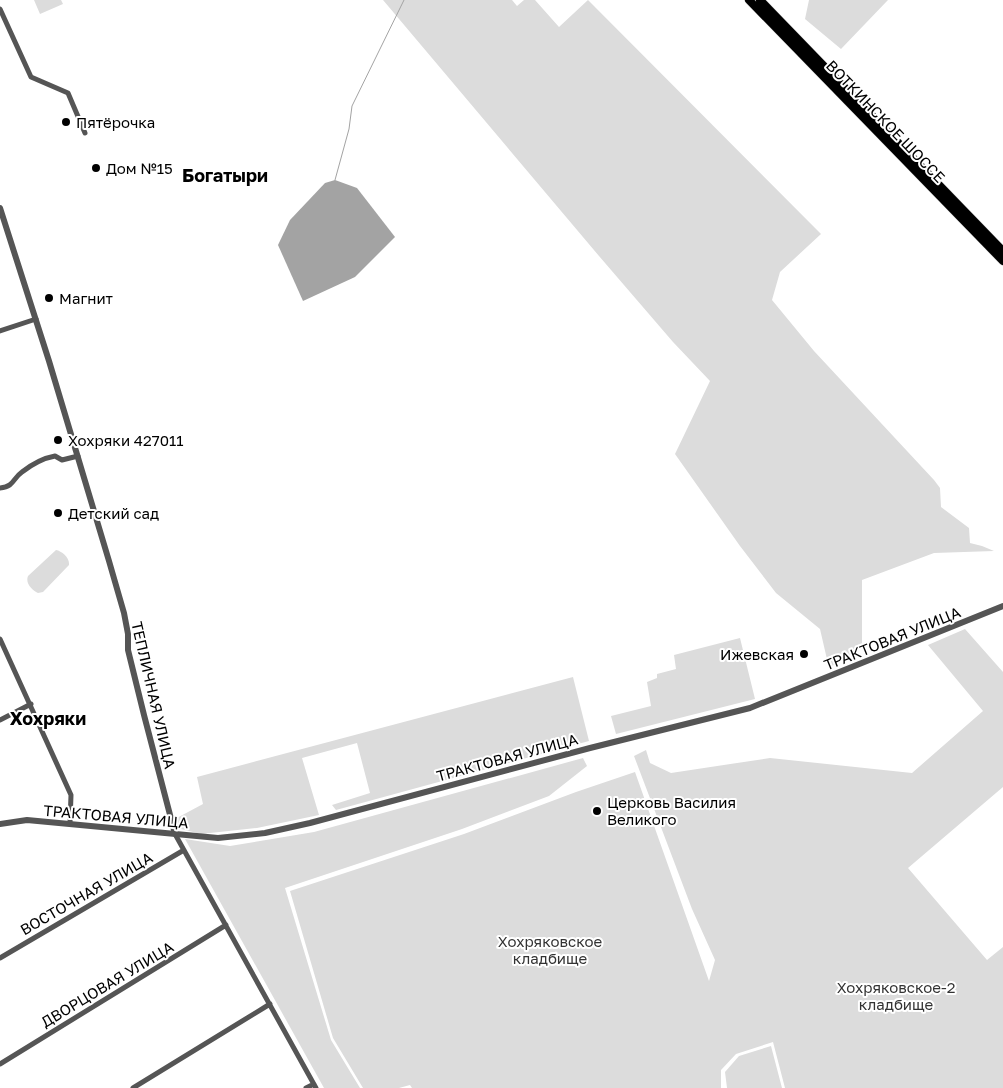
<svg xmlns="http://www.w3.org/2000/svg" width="1003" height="1088" font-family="'Golos Text',sans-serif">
<rect width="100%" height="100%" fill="#fff"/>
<!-- green -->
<path fill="#dcdcdc" d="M34,0H61L63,4L40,14Z
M383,0H512L517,6L524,0H535L559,27L588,0L821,234L780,272L772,300L814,351L934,480L940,488L941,507L969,528L970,543L982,546L994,551L934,553L862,580V647L829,668L820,629L776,593L740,546L675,454L710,381L673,342L599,256Z
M809,0H888L841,49L805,19Z
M56,550C62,551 70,558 69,565L43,592L38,593C32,590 25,583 28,576Z
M965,629L1003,672V787L908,868L987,960L1003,947V1088H785L773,1042L736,1054L721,1070V1088H412L410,1085L399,1088H363L333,1038L290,891L464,834L576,792L635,772L709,981L715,960L692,909L634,756L646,750L650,763L671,773L770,758L912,773L983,711L928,645Z
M740,638L755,699L616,734L611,716L651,706L647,682L657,678V674L676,669L674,655Z
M573,677L589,741L336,810L332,805L370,793L357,743L302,758L319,815L257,828L201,834L177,828L175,819L203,804L197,777Z
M583,758L587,766L549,796L462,829L285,888L331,1040L360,1088H324L185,839L230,846L314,832Z
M771,1046L782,1088H727L725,1072L739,1056Z"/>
<!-- water -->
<path fill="#a3a3a3" d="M335,180L357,188L395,237L355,277L303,301L278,245L290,220L325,183Z"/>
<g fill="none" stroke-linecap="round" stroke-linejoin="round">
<!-- stream -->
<path stroke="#a3a3a3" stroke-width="1" d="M335,180L349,129L352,106L404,0"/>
<!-- primary casing -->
<g stroke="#dbdbdb" stroke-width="9">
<path id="primary" d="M749,0L1003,261
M760,0L1003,251"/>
</g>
<!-- minor -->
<path stroke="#555" stroke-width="5" d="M0,9L31,77L68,93L85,133
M0,331L36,319
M0,488C15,486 12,479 22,472C31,465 44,458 55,456L62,460L78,456
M0,639L71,795L70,823
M0,720L31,704
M175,834L316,1088
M0,958L184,850
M0,1064L226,925
M133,1088L270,1004
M306,1088L314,1084"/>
<!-- tertiary -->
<path stroke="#555" stroke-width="6" d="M0,208L49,361L109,561L124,613L128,634V650L144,715L175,834
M0,824L27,820L218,838L265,833L310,823L590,748L750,708L1003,606"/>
<!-- primary -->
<use href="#primary" stroke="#000" stroke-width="8"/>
</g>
<!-- markers -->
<g fill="#000" stroke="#fff" stroke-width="2">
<circle cx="66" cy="122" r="5"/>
<circle cx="96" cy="168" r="5"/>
<circle cx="49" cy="298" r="5"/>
<circle cx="58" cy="440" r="5"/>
<circle cx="58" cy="513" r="5"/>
<circle cx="804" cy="654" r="5"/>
<circle cx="597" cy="811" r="5"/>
</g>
<g text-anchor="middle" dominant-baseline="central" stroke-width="4" stroke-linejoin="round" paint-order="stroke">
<!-- street labels -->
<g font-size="15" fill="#000" stroke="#fff">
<text transform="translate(886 121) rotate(46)">ВОТКИНСКОЕ ШОССЕ</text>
<text transform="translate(892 638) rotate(-22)">ТРАКТОВАЯ УЛИЦА</text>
<text transform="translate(154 695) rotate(77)">ТЕПЛИЧНАЯ УЛИЦА</text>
<text transform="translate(507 757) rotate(-15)">ТРАКТОВАЯ УЛИЦА</text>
<text transform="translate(116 816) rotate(5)">ТРАКТОВАЯ УЛИЦА</text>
<text transform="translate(86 893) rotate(-30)">ВОСТОЧНАЯ УЛИЦА</text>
<text transform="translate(107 984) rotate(-31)">ДВОРЦОВАЯ УЛИЦА</text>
</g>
<!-- poi labels -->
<g font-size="15" fill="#000" stroke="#fff" text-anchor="start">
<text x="76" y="122">Пятёрочка</text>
<text x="106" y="168">Дом №15</text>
<text x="59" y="298">Магнит</text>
<text x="68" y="440">Хохряки 427011</text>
<text x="68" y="513">Детский сад</text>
<text x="794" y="654" text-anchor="end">Ижевская</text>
<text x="607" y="802">Церковь Василия<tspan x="607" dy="17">Великого</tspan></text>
</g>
<!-- park labels -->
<g font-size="15" fill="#333" stroke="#fff">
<text x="550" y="941">Хохряковское<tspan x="550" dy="17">кладбище</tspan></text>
<text x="896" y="987">Хохряковское-2<tspan x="896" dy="17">кладбище</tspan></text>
</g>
<!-- quarter labels -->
<g font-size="18" font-weight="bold" fill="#000" stroke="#fff">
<text x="225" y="175">Богатыри</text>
<text x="48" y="718">Хохряки</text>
</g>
</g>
</svg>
